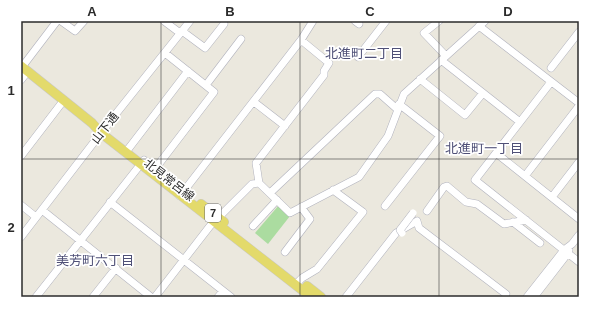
<svg xmlns="http://www.w3.org/2000/svg" width="600" height="318" font-family="Helvetica,'Noto Sans JP',sans-serif">
<rect width="100%" height="100%" fill="#ebe8de"/>
<!-- green -->
<path fill="#abdca0" d="M279,205L290,216L268,244L255,233Z"/>
<g fill="none" stroke-linecap="round" stroke-linejoin="round">
<!-- minor casing -->
<g stroke="#b1b2bd" stroke-width="8">
<path id="minor" d="M61,21L75,31L84,21
M164,21L180,33
M355,21L359,24
M439,21L424,33L446,56
M479,26L579,103
M182,31L205,48L224,24
M358,57L386,21
M441,60L520,122
M22,67L57,21
M551,68L579,32
M420,79L465,115L483,93
M21,80L28,71
M551,82L475,180L579,262
M206,85L241,39
M254,102L285,126
M129,148L188,71
M496,153L579,219
M21,156L64,100
M155,169L214,92L165,53
M525,176L579,106
M259,183L256,163L324,75V71L329,63L301,40
M270,193L375,94H380L397,109
M180,196L301,40L313,21
M552,197L579,162
M110,202L231,297
M21,205L36,217
M385,206L440,136L399,104
M42,210L151,297
M427,211L444,187L447,186L466,202L477,204L504,224L526,220
M513,222L540,243
M253,226L277,200
M21,237L111,120L190,21
M285,252L310,219L301,207
M295,285L302,278L317,269L363,212L333,190
M36,297L144,160
M93,297L116,268
M155,297L210,226L252,184L259,183L290,213L359,177L388,136L404,94L485,21
M218,297L223,291
M346,297L396,233L417,221L419,228L506,294
M527,297L564,250L572,244L579,235
M534,297L568,253L569,250"/>
</g>
<!-- major casing -->
<g stroke="#c8c8c8" stroke-width="10">
<path id="major" d="M21,66L92,123L101,133L311,297
M201,204L224,222
M307,286L321,297"/>
</g>
<!-- minor -->
<use href="#minor" stroke="#fff" stroke-width="7"/>
<!-- major -->
<use href="#major" stroke="#e3da6b" stroke-width="9"/>
<!-- minor-bridge casing -->
<g stroke="#b1b2bd" stroke-width="8" stroke-linecap="butt">
<path id="minor-bridge" d="M402,233L400,230L413,213"/>
</g>
<!-- minor-bridge -->
<use href="#minor-bridge" stroke="#fff" stroke-width="7"/>
</g>
<!-- grid -->
<path fill="none" stroke="#2b2b2b" stroke-width="1" stroke-opacity="0.55" d="M161,21V297M300,21V297M439,21V297M21,159H579"/>
<g text-anchor="middle" dominant-baseline="central" stroke-width="3.5" stroke-linejoin="round" paint-order="stroke">
<!-- shield labels -->
<rect fill="#fff" stroke="#6b6b6b" stroke-width="1" x="205" y="204" width="16" height="18" rx="3"/>
<g font-size="11" font-weight="bold" fill="#2b2b2b">
<text x="213" y="213">7</text>
</g>
<!-- street labels -->
<g font-size="12" fill="#2b2b2b" stroke="#fff">
<text transform="translate(105 128) rotate(-52)">山下通</text>
<text transform="translate(169 180) rotate(38)">北見常呂線</text>
</g>
<!-- neighbourhood labels -->
<g font-size="13" fill="#4f5077" stroke="#fff">
<text x="364" y="53">北進町二丁目</text>
<text x="484" y="148">北進町一丁目</text>
<text x="95" y="260">美芳町六丁目</text>
</g>
</g>
<!-- border -->
<rect width="600" height="318" fill="none" stroke="#ffffff" stroke-width="44"/>
<rect x="22" y="22" width="556" height="274" fill="none" stroke="#2b2b2b" stroke-width="1.5"/>
<g font-size="13" text-anchor="middle" font-weight="bold" fill="#2b2b2b">
<text x="92" y="16">A</text>
<text x="230" y="16">B</text>
<text x="370" y="16">C</text>
<text x="508" y="16">D</text>
<text x="11" y="95">1</text>
<text x="11" y="232">2</text>
</g>
</svg>
